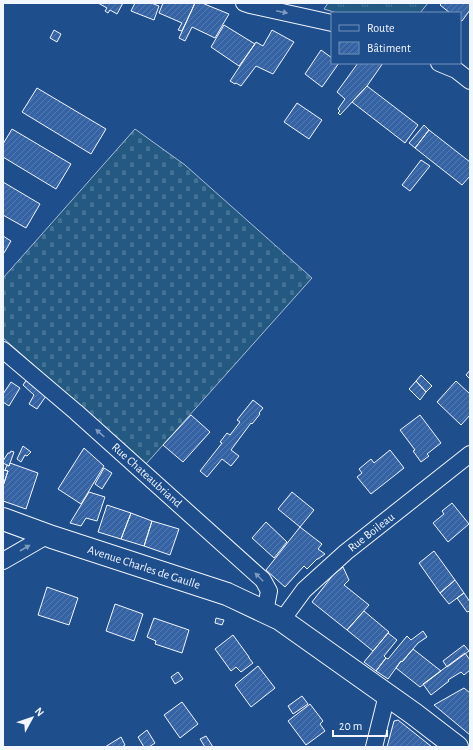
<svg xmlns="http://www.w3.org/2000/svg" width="473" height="750" font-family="'Alegreya Sans',sans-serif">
<defs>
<pattern id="cemetery-stones" width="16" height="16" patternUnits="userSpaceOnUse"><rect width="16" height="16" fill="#245a82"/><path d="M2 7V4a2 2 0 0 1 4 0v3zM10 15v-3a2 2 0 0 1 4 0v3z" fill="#447295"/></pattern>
<pattern id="park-tufts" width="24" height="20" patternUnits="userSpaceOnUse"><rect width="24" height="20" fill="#245a82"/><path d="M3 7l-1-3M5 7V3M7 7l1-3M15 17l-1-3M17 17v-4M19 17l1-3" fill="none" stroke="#447295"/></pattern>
<pattern id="building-hatch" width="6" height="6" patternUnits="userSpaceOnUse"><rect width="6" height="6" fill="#3563a3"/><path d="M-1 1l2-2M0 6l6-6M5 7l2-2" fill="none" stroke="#537ab1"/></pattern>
</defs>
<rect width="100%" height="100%" fill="#1f4e8c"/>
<!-- cemetery -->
<path fill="url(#cemetery-stones)" stroke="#a8bbd7" d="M135,129L185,165L312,278L146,464L3,338V278Z"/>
<!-- park -->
<path fill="url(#park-tufts)" stroke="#a8bbd7" d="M328,3H428L420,13H337L324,9Z"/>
<!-- building -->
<path fill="url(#building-hatch)" stroke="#f2f6ff" d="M98,3H123L117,14L110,10L108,13L105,11L107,8Z
M135,3H151L159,6L154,20L131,11Z
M163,3H195L182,31L178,30L182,23L159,13Z
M195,3H202L229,14L215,38L192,27L185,41L179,38Z
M442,3H470V10L462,21L460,20V13H450L440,5Z
M224,25L255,44L239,66L211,47Z
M54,30L61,34L57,42L50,38Z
M272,30L294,42L273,74L256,66L241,86L236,83L235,84L230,81L256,42L263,46Z
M321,50L332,58V63H339L322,87L305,74Z
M358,63H383L367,86L340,115L338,113L340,111L338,109L345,99L337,92Z
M367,86L418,125L405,143L352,102Z
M37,88L106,129L91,154L22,112Z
M297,103L322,120L309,139L284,122Z
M424,125L429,130L415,148L409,143Z
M12,129L71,164L56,189L3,157V144Z
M429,130L470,162V176L462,185L415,148Z
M421,160L430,166L410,191L402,185Z
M3,182L40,204L26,228L3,215Z
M3,236L11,241L4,253L3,252Z
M470,370V379L466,375Z
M421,375L432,386L426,392L416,381Z
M27,379L46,396L37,409L29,404L34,395L23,385Z
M416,381L426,392L420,400L409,389Z
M456,381L470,394V415L461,425L437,402Z
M11,382L20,388L9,406L3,402V394Z
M253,400L263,408L259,413L260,414L252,424L251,423L231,450L239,456L231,466L222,459L207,477L200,471L222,443L220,442L227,433L230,435L240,422L237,420Z
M191,415L210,432L183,462L163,445Z
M420,415L441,443L427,454L429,456L421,462L413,451L415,450L400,430Z
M23,446L31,452L27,456L25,455L21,462L17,459Z
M84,448L104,466L81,504L58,489Z
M390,450L404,468L371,494L357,477L362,473L359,469L371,459L374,463Z
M11,451L14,452L9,466L3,463V461L8,453H10Z
M10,463L38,473L26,509L3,501V486L8,471L5,470L7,465L9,466Z
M104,468L112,473L102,489L95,484Z
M3,470L8,471L3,486Z
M89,492L105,497L97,521L86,518L81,526L70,523Z
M292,492L314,510L300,527L278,509Z
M452,503L469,524L448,542L433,523L444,514L442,511Z
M107,505L131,513L121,539L98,532Z
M131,513L152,521L144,546L121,539Z
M152,521L179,529L170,555L144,546Z
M266,522L287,542L274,558L252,538Z
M300,527L322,544L318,549L325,554L318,559H317L307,569L304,566L285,587L266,570Z
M434,551L455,580L440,593L419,563Z
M343,567L349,580L344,585L369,605L347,630L312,602L333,575Z
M455,580L464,593L449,604L440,593Z
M47,587L78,598L69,625L38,615Z
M464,593L470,602V611L467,612L457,598Z
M115,604L143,614L134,641L106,631Z
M364,611L389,632L373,651L347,630Z
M154,618L189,630L182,653L155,644L156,641L147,637Z
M216,618L224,620L222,625L215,623Z
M423,631L427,637L418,643L402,662L401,661L388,679L376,671L386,658L388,659L407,636L411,640Z
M388,633L397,640L384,656L386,658L376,671L364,662Z
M233,635L249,657V658L253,663L241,672L236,667L231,671L215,649Z
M464,645L469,651L447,667L443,661Z
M413,649L441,671L420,687L396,668L401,661L402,662Z
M465,653L470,660V670L464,675L461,672L448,680L449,681L431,695L423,684Z
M258,666L275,688L251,707L235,685Z
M178,672L183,679L175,684L171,677Z
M464,688L470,693V735L434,705Z
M302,696L308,704L293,714L288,706Z
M182,702L198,724L180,738L164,715Z
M310,704L323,721L320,724L325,731L306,745L288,721Z
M398,720L432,747H387L394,721Z
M147,730L155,743L149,747H144L138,737Z
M206,736L213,747H205L200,739Z
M121,737L125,745L122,747H105Z"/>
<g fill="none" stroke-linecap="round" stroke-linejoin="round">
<!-- street casing -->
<g stroke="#f2f6ff" stroke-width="18">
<path id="street" d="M244,3L250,5L332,23
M439,63L456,70L470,81
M3,350L76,412L263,580L269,591L265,612
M3,561L48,535
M282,620L304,590L346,552L470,454
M374,747L387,695"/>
</g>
<!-- secondary casing -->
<g stroke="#f2f6ff" stroke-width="24">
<path id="secondary" d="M3,519L52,537L227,594L280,619L414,714L457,747"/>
</g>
<!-- street -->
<use href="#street" stroke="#1f4e8c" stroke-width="16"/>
<!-- secondary -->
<use href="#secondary" stroke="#1f4e8c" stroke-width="22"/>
</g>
<!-- one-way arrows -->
<defs><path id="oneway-solid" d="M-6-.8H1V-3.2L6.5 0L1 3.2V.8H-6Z"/></defs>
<g fill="#7e9ac0">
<use href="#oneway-solid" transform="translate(282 12) rotate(12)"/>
<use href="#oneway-solid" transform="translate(100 433) rotate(-138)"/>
<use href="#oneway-solid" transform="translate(25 548) rotate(-30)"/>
<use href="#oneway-solid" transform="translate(259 577) rotate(-135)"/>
</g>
<g text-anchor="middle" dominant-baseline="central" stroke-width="3" stroke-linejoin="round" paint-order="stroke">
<!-- street labels -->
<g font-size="12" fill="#f2f6ff" stroke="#1f4e8c">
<text transform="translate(147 475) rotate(42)">Rue Chateaubriand</text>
<text transform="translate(371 532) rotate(-38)">Rue Boileau</text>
<text transform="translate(144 567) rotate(18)">Avenue Charles de Gaulle</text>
</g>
</g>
<!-- border -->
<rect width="473" height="750" fill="none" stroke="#f2f6ff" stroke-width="8"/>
<!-- legend -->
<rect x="331" y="12" width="130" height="52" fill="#1f4e8c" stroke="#7391ba"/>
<rect x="339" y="25" width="20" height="6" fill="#1f4e8c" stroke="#7391ba"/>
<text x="367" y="32" font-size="12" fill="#f2f6ff">Route</text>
<rect x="339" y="42" width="20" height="12" fill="url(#building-hatch)" stroke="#7391ba"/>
<text x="367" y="52" font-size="12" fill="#f2f6ff">Bâtiment</text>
<!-- north arrow -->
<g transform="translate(32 718) rotate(50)" stroke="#1f4e8c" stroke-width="3" paint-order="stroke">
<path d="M0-3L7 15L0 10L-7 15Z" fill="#f2f6ff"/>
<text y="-6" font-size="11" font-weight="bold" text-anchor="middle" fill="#f2f6ff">N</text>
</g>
<!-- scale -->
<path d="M333 730v6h54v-6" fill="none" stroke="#f2f6ff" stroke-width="2"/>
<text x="339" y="730" font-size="12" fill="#f2f6ff" stroke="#1f4e8c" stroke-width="3" paint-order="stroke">20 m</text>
</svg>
